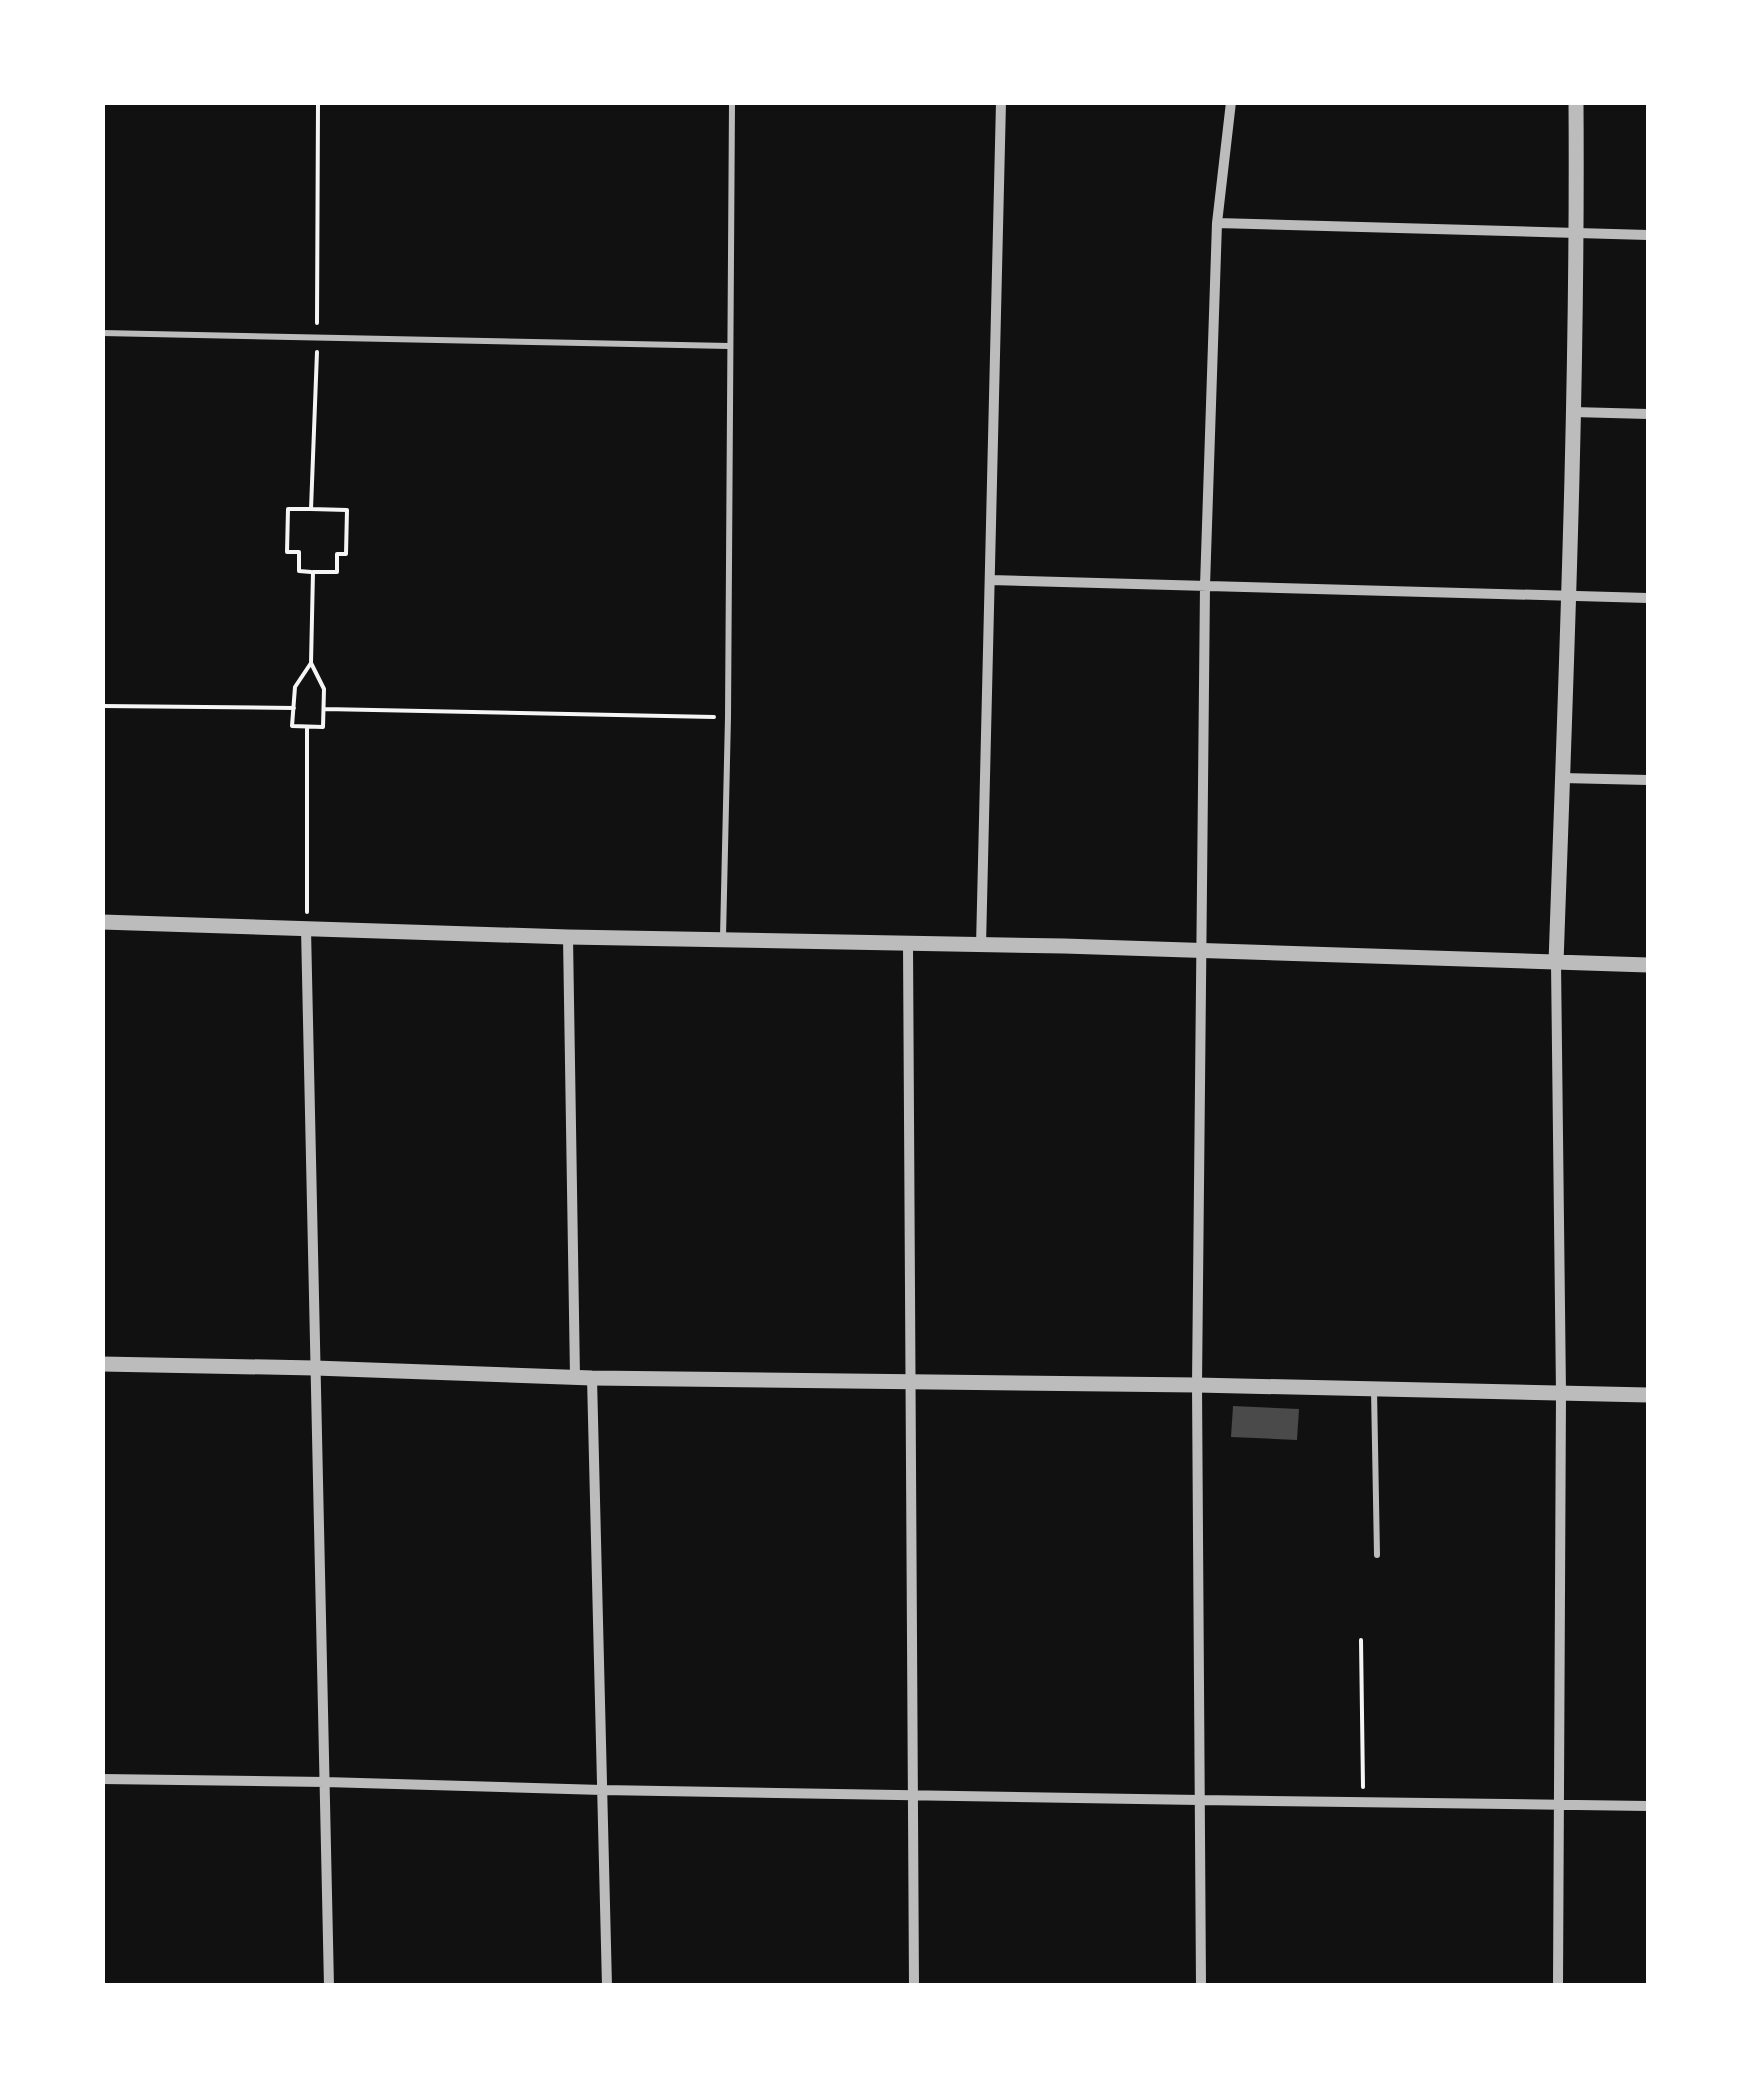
<svg xmlns="http://www.w3.org/2000/svg" width="1751" height="2088" font-family="'DM Sans',sans-serif">
<rect width="100%" height="100%" fill="#111"/>
<!-- building -->
<path fill="#4a4a4a" d="M1233,1406L1299,1409L1297,1440L1231,1437Z"/>
<g fill="none" stroke-linecap="round" stroke-linejoin="round">
<!-- path -->
<path stroke="#f5f5f5" stroke-width="4" d="M317,323L318,102
M311,572L299,571V552H287L288,509H311
M311,663L295,687L292,726L323,727L324,689L311,663L313,572H337V554H346L347,510L311,509L317,352
M102,706L294,708
M324,709L714,717
M307,912V727
M1361,1640L1363,1787"/>
<!-- service -->
<path stroke="#bcbcbc" stroke-width="6" d="M102,333L729,346
M723,937L728,717L732,102
M1374,1390L1377,1555"/>
<!-- minor -->
<path stroke="#bcbcbc" stroke-width="10" d="M1217,223L1648,235
M1573,412L1648,414
M990,580L1648,598
M1562,778L1648,780
M306,929L329,1986
M568,937L575,1377
M908,944L914,1986
M981,946L1001,102
M1556,963L1561,1393L1558,1986
M592,1378L607,1986
M102,1779L325,1782L602,1790L1199,1800L1648,1806
M1201,1986L1197,1385L1205,586L1217,223L1231,102"/>
<!-- tertiary -->
<path stroke="#bcbcbc" stroke-width="15" d="M102,922L568,937L1064,946L1648,965
M1556,963C1566,677 1578,390 1576,102
M102,1364L315,1368L592,1378L1197,1385L1648,1395"/>
</g>
<!-- border -->
<rect width="1751" height="2088" fill="none" stroke="#ffffff" stroke-width="210"/>
</svg>
